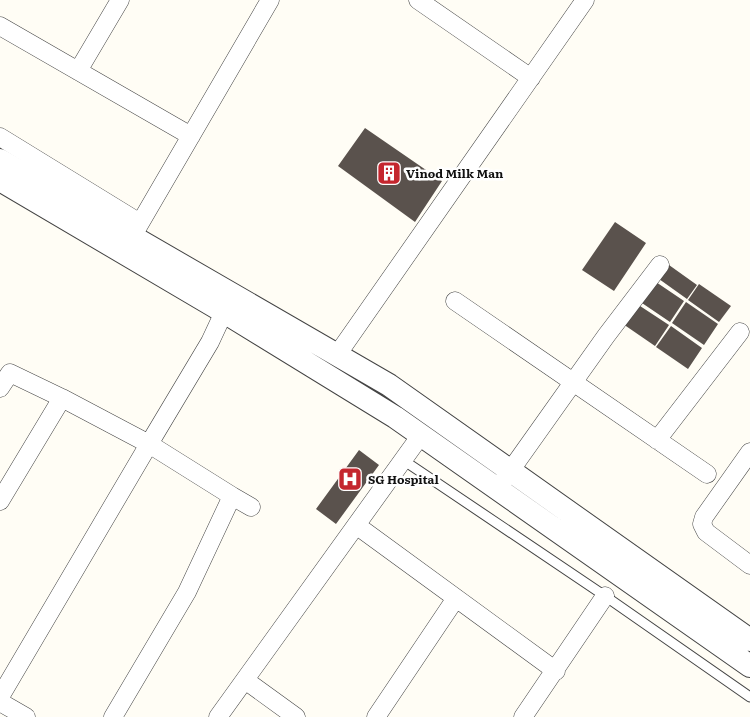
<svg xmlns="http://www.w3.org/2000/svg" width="750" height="717" font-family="Literata,serif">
<rect width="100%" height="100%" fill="#fffdf5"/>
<!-- building -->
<path fill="#5a524d" d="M365,128L442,181L415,222L338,166Z
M615,222L646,243L614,291L582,270Z
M669,265L697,285L687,299L659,279Z
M653,280L684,301L670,322L639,301Z
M699,284L731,306L719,322L688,300Z
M686,302L718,324L704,345L672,323Z
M637,304L669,325L655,346L623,324Z
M671,326L702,348L688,369L656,347Z
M359,450L379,465L336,524L316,509Z"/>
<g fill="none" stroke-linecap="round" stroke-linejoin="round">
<!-- service casing -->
<g stroke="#444" stroke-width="11">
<path id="service" d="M403,460L605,596L750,697"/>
</g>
<!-- minor casing -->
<g stroke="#444" stroke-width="19">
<path id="minor" d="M418,0L531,78
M0,26L191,136
M78,71L120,0
M0,137L140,223
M132,237L270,0
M455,301L707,474
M337,355L585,0
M0,388L10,373L62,398
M657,440L740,332
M750,452L704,517L702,524L706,532L750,565
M503,481L606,336L660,265
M232,496L251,507
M0,501L62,398L149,444L210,342L224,312
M356,525L556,671
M245,680L296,717
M0,697L149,444L232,496L187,592L113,717
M0,702L26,717
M218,717L421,435
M376,717L456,598
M523,717L605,596"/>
</g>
<!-- tertiary casing -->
<g stroke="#444" stroke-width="24">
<path id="tertiary" d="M0,160L389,385L750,640
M0,180L224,312L395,417L750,666"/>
</g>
<!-- service -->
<use href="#service" stroke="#fff" stroke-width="9"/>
<!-- minor -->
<use href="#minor" stroke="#fff" stroke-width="18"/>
<!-- tertiary -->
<use href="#tertiary" stroke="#fff" stroke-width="22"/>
</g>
<!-- icons -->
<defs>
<g id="building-square" transform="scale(1.25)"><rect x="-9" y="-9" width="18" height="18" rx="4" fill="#c4262e" stroke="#fff"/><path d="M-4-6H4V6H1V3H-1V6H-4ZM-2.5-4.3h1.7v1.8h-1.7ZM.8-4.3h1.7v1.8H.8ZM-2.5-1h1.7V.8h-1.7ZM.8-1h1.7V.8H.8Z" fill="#fff"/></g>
<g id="hospital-square" transform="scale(1.25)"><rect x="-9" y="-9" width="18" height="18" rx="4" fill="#c4262e" stroke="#fff"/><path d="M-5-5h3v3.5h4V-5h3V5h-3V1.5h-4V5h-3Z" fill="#fff"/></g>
</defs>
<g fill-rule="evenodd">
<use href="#building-square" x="389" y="173"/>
<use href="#hospital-square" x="350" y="479"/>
</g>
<g text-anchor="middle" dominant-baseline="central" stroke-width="5" stroke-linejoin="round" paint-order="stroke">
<!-- poi labels -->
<g font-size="12" font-weight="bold" fill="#111" stroke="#fff" text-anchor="start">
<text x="406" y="173">Vinod Milk Man</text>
<text x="368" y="479">SG Hospital</text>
</g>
</g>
</svg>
